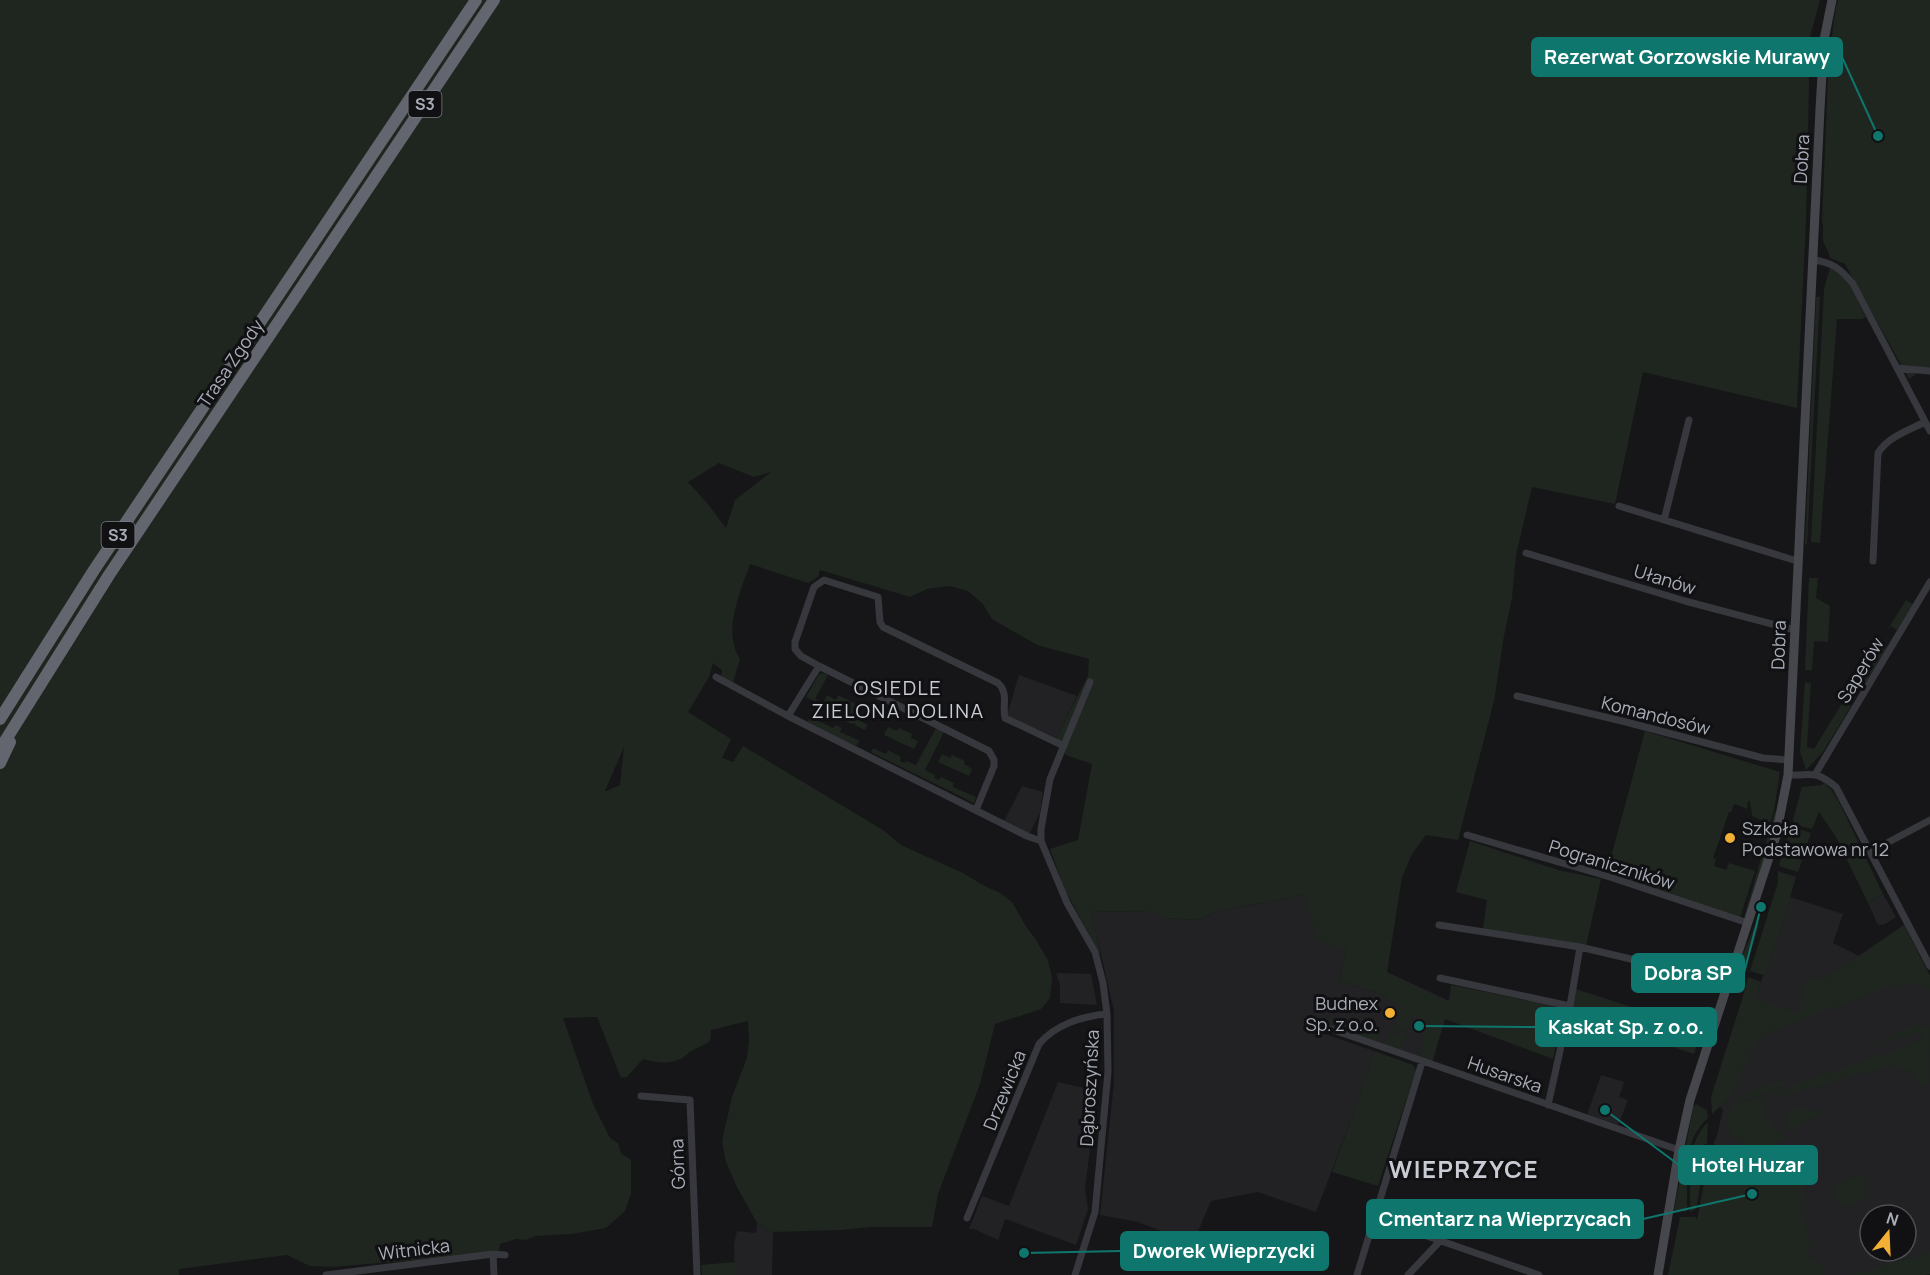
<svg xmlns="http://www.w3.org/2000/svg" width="1930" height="1275" font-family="Manrope,sans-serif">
<rect width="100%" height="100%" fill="#161618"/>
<!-- built -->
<path fill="#222225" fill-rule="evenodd" d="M1019,675L1077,696L1056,738L1007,715Z
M1022,786L1043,792L1040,813L1029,834L1004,821Z
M1883,894L1896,917L1885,924L1878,925L1868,903Z
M1305,895L1347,949L1339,981L1387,996L1393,975L1449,1001L1432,1064L1319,1024L1316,1031L1374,1051L1350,1123L1316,1212L1258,1192L1211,1201L1193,1243L1138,1222L1100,1215L1114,1082V1011L1091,911L1153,912L1163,918L1198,920L1222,910Z
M1790,897L1843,914L1833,943L1859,956L1904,925L1930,976V1274L1924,1275H1800L1715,1146L1714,1141L1716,1139L1723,1110L1720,1106L1726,1100L1755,998L1781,929ZM1870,1215H1906V1251H1870Z
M1056,973L1091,974L1097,1005L1060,1003V985Z
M1601,1075L1624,1082L1619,1097L1628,1100L1618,1125L1587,1115Z
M1058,1082L1097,1091L1085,1189L1088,1209L1076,1245L1005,1219L998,1240L974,1229H969L982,1196L1009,1206Z
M757,1223L773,1232L772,1275H735L734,1244L737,1231L756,1233Z"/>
<!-- green -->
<path fill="#1e261f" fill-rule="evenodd" d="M0,0H1820L1810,37L1806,221L1797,408L1643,372L1615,504L1532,487L1516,555L1512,598L1504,636L1494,701L1458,840L1426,835L1412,854L1402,877L1387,972L1449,1001L1451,985L1555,1006L1563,1014L1553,1059L1445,1019L1432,1062L1419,1057L1424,1044L1422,1043L1429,1021L1412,1016L1408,1030L1397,1031L1387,1036L1389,1030H1393L1401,1004L1386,1000L1387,996L1339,981L1347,949L1317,941L1305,895L1222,910L1198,920L1163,918L1152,912L1091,911L1101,956L1065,890L1050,849L1078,840L1092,764L1066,755L1056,738L1088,676L1089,659L1037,645L992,619L982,603L968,591L950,586L927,589L910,597L820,570L818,577L808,583L750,564C740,593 722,631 740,659L733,683L721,676L722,670L713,663L709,677L688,712L731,739L722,758L733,762L743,746L883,830L901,845L963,873L981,884L1000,893L1012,902L1027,928L1034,937L1048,960L1052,978L1050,998L1041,1009L995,1024L980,1084L938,1194L932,1227H871L841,1230L773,1232L757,1223L737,1187L726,1162L722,1141L732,1097L747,1058L749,1040L748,1021L711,1030L710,1041C705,1045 699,1047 693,1050C688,1052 690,1053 685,1056C673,1065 657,1063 643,1059L627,1077L621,1078L597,1017L563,1018L593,1104L610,1138L618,1143L621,1153L631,1160V1194L625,1211L606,1228L572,1234L535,1236L526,1240L516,1239L500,1244L499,1253L332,1267L310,1266L287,1255L179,1269V1275H0ZM719,463L754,477L771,472L735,500L726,528L707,503L688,482ZM624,747L620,785L606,791H605Z
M1838,0H1930V374L1918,373L1909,379L1845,264L1830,258C1829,251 1826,249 1824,243C1821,235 1825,229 1822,222L1829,50C1834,33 1833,17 1838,0Z
M1830,268C1848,275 1857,300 1866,317L1862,319H1837L1820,543L1811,542L1824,289Z
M1816,297H1820L1807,544H1805Z
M1809,578H1818L1816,598L1830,606L1828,642L1814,641L1812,670H1805Z
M1906,600L1913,604L1897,630L1891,626L1886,632Z
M1880,641L1887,646L1866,682L1858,678Z
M824,673L828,675L815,699L823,703L827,695L836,700L838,695L856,704L854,709L863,713L860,721L868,725L865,730L855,725V723L852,724L839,718L840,716L837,715L836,716L828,712L827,707L806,697L819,674Z
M1805,682L1811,683L1807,747L1814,749L1844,700L1851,706L1823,752L1806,770L1800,751Z
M810,717L833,728L835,725L842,728L840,732L860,741L856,746L808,722Z
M888,727L897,731L899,728L912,734L911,738L918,741L914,749L884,735Z
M936,728L944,732L925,770L935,775L934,778L939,780L941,777L954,783L953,787L976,797L974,803L871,752L873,748L886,754L888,750L901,757L900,761L905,763L906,761L916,765Z
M1645,731L1780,772L1774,810L1770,824L1752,816L1750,801H1748L1747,809L1734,804L1731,812H1729L1713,858L1716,859L1714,866L1726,870L1729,863L1755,871L1740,918L1607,872Z
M942,754L950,758L952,755L965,761L964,764L972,769L969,776L938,762Z
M1824,783L1831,789L1840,804L1883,894L1868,903L1836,837L1819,812L1812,829L1792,824L1802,787L1822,785Z
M1775,811L1777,812L1772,836L1745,916L1744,917Z
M1791,827L1811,833L1803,856L1783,851Z
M1470,841L1558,870L1601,879L1586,946L1483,929L1487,900L1456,892Z
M1782,855L1802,860L1798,872L1779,866Z
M1778,871L1796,877L1781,929L1764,975L1750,971L1774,895L1778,883Z
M1758,919L1759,926L1745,970L1739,963Z
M1904,925L1930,976V991C1919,981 1906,983 1892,986L1769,1032C1747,1046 1745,1071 1731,1093C1726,1101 1719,1108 1712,1114L1711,1097L1744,993L1748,977L1761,982L1755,999L1798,1013L1807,978L1825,979Z
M1576,989L1702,1030L1694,1054L1571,1013Z
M1331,1016L1370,1029V1030L1379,1033L1376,1043L1333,1027L1331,1022Z
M1917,1025L1930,1027L1929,1084L1920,1087L1915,1072L1888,1066L1778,1098L1776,1092C1751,1106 1772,1126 1786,1138C1743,1170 1698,1117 1752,1090C1761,1085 1773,1084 1784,1081L1785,1085L1744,1100L1745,1102L1923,1040L1919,1031L1873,1048L1903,1030Z
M1402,1032L1405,1036L1401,1050L1384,1045L1387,1038Z
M1374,1051L1413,1065L1416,1070L1378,1186L1332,1172L1350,1123Z
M1696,1104L1707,1110L1708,1118C1681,1142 1688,1178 1687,1212L1674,1210L1693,1107Z
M1798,1107L1826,1113L1811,1118L1792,1133C1786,1125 1785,1121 1789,1111Z
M1708,1122L1707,1143L1696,1151L1692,1158C1693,1143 1698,1132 1708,1122Z
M1720,1144H1729L1760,1153L1805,1157L1814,1166L1804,1173L1803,1180L1805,1185L1802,1194L1805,1204L1800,1206L1812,1246L1807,1248L1809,1258L1815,1257L1818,1264H1821L1824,1275H1668L1680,1217H1695L1697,1220L1711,1146Z
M1707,1148L1696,1209L1690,1212C1691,1190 1685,1162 1707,1148Z
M1863,1175L1869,1197L1845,1206C1836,1203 1832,1192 1834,1184Z
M1930,1252V1274L1924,1275H1851Z
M736,1262L735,1275H702L701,1265Z"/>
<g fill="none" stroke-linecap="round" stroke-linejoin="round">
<!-- street -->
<path stroke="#37383d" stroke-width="7" d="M1813,260C1832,262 1841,269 1853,284L1930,431
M1897,368L1930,371
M1619,506L1797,561
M1664,520L1689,420
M1526,553L1685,601L1795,630
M1873,561L1878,453C1888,437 1909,430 1925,422
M716,677L788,716L1027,836L1041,841
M1517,696L1626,722L1763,758L1789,760
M788,716L819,666
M1816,773L1930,582
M1788,775C1813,776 1814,769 1836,787L1930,966
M976,810L994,766V760L989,751L819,666L801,656L795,649V642L814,587L824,580L878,597L880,622L883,627L998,683C1009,693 1002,705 1005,718L1064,746
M1467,835L1610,877L1748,923
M1870,852L1930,820
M1439,925L1580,947L1652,964L1726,988
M1440,978L1570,1006
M1322,1026L1679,1150
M641,1096L690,1100L697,1275
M1548,1105L1570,1006L1580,947
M967,1218L1039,1044C1055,1025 1082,1016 1107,1014
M1375,1218L1539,1275
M493,1254L494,1275
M326,1275L493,1254L505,1255
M1075,1275L1095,1212L1108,1072L1107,1014L1103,983L1095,952L1067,903L1041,841V829L1050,779L1090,682
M1357,1275L1422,1062
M1408,1275L1440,1241"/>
<!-- secondary -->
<path stroke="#45474d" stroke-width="9" d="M1658,1275L1679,1150L1690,1100L1776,836L1788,775L1820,109L1824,40L1832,0"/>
<!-- highway -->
<path stroke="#63666e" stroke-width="12" d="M0,719L94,570L476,0
M0,749L109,575L494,0
M0,763L10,742"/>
</g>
<!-- markers -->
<g fill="#f2b134" stroke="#111113" stroke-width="2">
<circle cx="1730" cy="838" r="6"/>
<circle cx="1390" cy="1013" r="6"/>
</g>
<g text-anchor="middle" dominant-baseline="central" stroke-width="6" stroke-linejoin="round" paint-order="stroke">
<!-- shield labels -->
<g fill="#111113" stroke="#7b7e86" stroke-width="1.5">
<rect x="408.5" y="91" width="33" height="26" rx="4.5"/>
<rect x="101.5" y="522" width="33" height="26" rx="4.5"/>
</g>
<g font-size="16" font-weight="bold" fill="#a8adb8">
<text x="425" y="104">S3</text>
<text x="118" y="535">S3</text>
</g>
<!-- street labels -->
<g font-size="18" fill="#a8adb8" stroke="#111113">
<text transform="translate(1801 159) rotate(-87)">Dobra</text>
<text transform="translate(230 363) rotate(-56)">Trasa Zgody</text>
<text transform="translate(1665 579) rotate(17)">Ułanów</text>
<text transform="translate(1778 645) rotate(-88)">Dobra</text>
<text transform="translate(1860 670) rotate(-59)">Saperów</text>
<text transform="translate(1656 715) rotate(14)">Komandosów</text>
<text transform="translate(1612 864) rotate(17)">Pograniczników</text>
<text transform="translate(1505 1074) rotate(19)">Husarska</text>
<text transform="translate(1089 1088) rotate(-87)">Dąbroszyńska</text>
<text transform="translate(1004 1090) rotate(-68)">Drzewicka</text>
<text transform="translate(677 1164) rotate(-92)">Górna</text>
<text transform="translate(414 1249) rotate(-7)">Witnicka</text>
</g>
<!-- poi labels -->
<g font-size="18" fill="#a8adb8" stroke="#111113" text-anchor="start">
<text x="1742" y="828">Szkoła<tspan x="1742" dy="21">Podstawowa nr 12</tspan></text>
<text x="1378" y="1003" text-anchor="end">Budnex<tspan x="1378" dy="21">Sp. z o.o.</tspan></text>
</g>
<!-- neighbourhood labels -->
<g font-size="20" letter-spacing="1.5" fill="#c9ccd4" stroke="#111113">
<text x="898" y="687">OSIEDLE<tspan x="898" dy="23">ZIELONA DOLINA</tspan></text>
</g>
<!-- district labels -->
<g font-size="24" font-weight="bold" letter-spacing="1.5" fill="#c9ccd4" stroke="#111113">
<text x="1464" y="1168">WIEPRZYCE</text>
</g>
</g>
<!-- callouts -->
<path fill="none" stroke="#0f766e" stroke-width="2" d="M1878 136L1842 57M1761 907L1744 973M1419 1026L1536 1027M1605 1110L1679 1165M1752 1194L1643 1219M1024 1253L1121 1251"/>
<g fill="#0f766e" stroke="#111113" stroke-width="2">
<circle cx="1878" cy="136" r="6"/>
<circle cx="1761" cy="907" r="6"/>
<circle cx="1419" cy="1026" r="6"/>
<circle cx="1605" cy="1110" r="6"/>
<circle cx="1752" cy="1194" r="6"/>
<circle cx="1024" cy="1253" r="6"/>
</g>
<g fill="#0f766e" stroke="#0f766e" stroke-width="2">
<rect x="1532" y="38" width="310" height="38" rx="6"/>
<rect x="1632" y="954" width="112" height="38" rx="6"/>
<rect x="1536" y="1008" width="180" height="38" rx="6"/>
<rect x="1679" y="1146" width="138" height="38" rx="6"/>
<rect x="1367" y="1200" width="276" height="38" rx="6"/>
<rect x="1121" y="1232" width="207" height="38" rx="6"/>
</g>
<g font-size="20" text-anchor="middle" font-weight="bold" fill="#fff">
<text x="1687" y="64">Rezerwat Gorzowskie Murawy</text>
<text x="1688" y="980">Dobra SP</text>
<text x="1626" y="1034">Kaskat Sp. z o.o.</text>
<text x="1748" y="1172">Hotel Huzar</text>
<text x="1505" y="1226">Cmentarz na Wieprzycach</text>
<text x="1224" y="1258">Dworek Wieprzycki</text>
</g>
<!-- north arrow -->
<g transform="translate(1888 1233) rotate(18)"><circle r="28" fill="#111113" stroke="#4d4f55" stroke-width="1.5"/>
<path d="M0-4.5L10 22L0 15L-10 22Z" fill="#f2b134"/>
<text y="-9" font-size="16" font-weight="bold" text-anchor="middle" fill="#a8adb8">N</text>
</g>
</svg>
